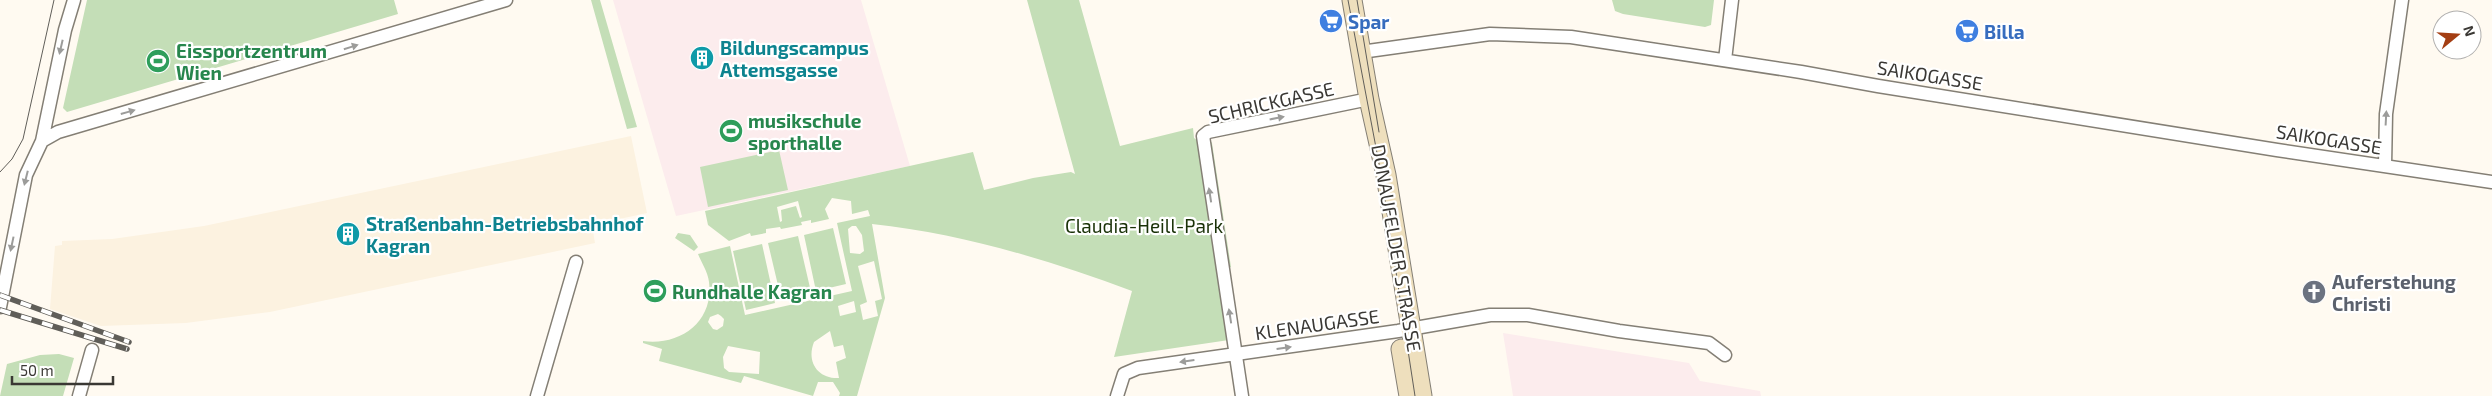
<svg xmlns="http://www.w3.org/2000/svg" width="2492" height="396" font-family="'Exo 2',sans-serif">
<rect width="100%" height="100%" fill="#fffaf1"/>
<!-- built -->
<path fill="#fcf2e0" d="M631,136L647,213L592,225L595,243L270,312L186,323L101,326L50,309L55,246L62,245V241L112,239L204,226Z"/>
<!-- education -->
<path fill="#fceced" d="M613,0H861L910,166L676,216Z
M1503,333L1689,363L1700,381L1760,391L1761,396H1513Z"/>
<!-- green -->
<path fill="#c4deb7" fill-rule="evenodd" d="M87,0H394L398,14L67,112L63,108Z
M591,0H600L637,127L627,129Z
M1027,0H1079L1120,146L1193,128L1194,138L1198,141L1229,340L1114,357L1132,291C1046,259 963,234 872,224L885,298L857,396H839L840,393L833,382H818L813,396L744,376L741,383L659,361L662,349L643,343V341C680,346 714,322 709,282C708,272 701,262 698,254L730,246L745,315L852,291L837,223L870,216L868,210L852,214L851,201L832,198L825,209L829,219L811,223V220L801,222L802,225L781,229L780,227L766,229V233L751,236L750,233L729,241L708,225L705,211L973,152L984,190L1033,178L1071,172L1075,174ZM798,201L802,217L800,218L796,206L781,210L782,221L780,222L777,207ZM852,226H856L862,235L864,251L860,254L850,253L848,229ZM874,261L882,299L875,301L878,316L863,320L860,305L867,302L858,266ZM854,301L856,312L840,316L838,306ZM718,314L721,316L724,319L723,326L717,330L713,329L708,322L710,317ZM830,331L834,347L843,345L846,358L836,362L839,378C818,379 806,362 814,342ZM728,346L760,352L759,374L729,372L724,368L723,357Z
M1612,0H1714L1711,25L1705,27L1623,14L1615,11Z
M1210,141L1212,143L1231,267L1228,268Z
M779,150L788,190L708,207L700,167Z
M833,228L846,284L816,291L804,235Z
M678,233L690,235L698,247L694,251L675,238Z
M798,236L811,292L781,298L768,243Z
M762,244L775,303L746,310L733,251Z
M59,354L74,358L63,396H0L7,364L40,355Z"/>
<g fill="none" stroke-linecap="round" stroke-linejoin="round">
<!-- street casing -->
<g stroke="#847f75" stroke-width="15">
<path id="street" d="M1361,52L1490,34L1571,37L1801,72L1878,86L2277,150L2492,182
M1725,60L1732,0
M42,141L58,132L506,0
M2385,166L2386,114L2402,0
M0,307L26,175L42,141L65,30L74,0
M79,396L92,350
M537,396L576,262
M1117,396L1124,374L1138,368L1398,331L1490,315H1528L1619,331L1709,343L1725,355
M1242,396L1203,136L1208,132L1369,99"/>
</g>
<!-- secondary casing -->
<g stroke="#847f75" stroke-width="21">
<path id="secondary" d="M1352,0L1369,99L1386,175L1422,396
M1401,349L1409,396"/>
</g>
<!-- street -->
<use href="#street" stroke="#fff" stroke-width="12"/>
<!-- secondary -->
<use href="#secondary" stroke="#eedfbd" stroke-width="19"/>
<!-- tram -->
<path stroke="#605e59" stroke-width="1" d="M1348,0L1381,174L1415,396
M1357,0L1379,132
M0,172L12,159L23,139L54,0"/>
<!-- rail casing -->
<g stroke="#605e59" stroke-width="5.5">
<path id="rail" d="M0,295L129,342
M0,310L127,349"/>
</g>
<!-- rail -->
<use href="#rail" stroke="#fff" stroke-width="4" stroke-dasharray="11" stroke-linecap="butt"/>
</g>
<!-- one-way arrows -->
<defs><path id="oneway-solid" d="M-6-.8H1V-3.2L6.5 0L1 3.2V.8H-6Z" transform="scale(1.25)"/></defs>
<g fill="#9c9c9a">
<use href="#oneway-solid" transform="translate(61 47) rotate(103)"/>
<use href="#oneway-solid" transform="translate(351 47) rotate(-17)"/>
<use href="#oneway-solid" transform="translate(128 112) rotate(-16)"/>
<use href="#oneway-solid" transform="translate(1277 118) rotate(-11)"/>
<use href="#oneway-solid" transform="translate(2386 118) rotate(-87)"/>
<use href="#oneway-solid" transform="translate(26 178) rotate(104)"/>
<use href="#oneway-solid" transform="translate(1210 195) rotate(-99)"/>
<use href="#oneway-solid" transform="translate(12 244) rotate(102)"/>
<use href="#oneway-solid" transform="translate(1230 316) rotate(-99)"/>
<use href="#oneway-solid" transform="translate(1284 348) rotate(-8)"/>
<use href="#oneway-solid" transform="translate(1187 361) rotate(172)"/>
</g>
<!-- icons -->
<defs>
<g id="supermarket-disc" transform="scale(1.25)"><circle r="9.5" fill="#3f7fe0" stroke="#fff"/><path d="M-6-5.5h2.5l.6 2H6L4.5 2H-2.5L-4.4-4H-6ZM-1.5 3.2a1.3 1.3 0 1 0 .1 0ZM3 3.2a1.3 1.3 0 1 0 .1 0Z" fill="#fff"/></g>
<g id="building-disc" transform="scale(1.25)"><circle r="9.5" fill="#0f9aa8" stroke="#fff"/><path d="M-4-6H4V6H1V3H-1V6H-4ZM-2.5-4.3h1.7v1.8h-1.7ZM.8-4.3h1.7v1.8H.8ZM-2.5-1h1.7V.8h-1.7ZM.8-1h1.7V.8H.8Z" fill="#fff"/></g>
<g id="stadium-disc" transform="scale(1.25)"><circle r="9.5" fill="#2e9e5b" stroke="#fff"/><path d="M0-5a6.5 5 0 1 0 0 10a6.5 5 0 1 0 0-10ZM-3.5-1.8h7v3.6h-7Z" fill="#fff"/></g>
<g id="church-disc" transform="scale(1.25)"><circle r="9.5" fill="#6b7280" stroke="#fff"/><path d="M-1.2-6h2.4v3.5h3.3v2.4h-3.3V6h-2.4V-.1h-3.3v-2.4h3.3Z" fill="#fff"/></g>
</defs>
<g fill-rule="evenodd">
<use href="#supermarket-disc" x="1331" y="21"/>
<use href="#supermarket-disc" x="1967" y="31"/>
<use href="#building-disc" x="702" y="58"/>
<use href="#stadium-disc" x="158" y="61"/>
<use href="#stadium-disc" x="731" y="131"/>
<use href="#building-disc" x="348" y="234"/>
<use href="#stadium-disc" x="655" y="291"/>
<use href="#church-disc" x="2314" y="292"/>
</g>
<g text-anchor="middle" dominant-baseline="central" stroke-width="4.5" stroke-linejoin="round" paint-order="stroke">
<!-- shop labels -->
<g font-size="19" font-weight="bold" fill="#366cbe" stroke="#fff" text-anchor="start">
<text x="1348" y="21">Spar</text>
<text x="1984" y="31">Billa</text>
</g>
<!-- culture labels -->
<g font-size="19" font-weight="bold" fill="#0d838f" stroke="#fff" text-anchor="start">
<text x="720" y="47">Bildungscampus<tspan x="720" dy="22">Attemsgasse</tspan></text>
<text x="366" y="223">Straßenbahn-Betriebsbahnhof<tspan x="366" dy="22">Kagran</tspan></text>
</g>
<!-- leisure labels -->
<g font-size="19" font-weight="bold" fill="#27864d" stroke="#fff" text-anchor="start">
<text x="176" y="50">Eissportzentrum<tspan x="176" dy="22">Wien</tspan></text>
<text x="748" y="120">musikschule<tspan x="748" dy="22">sporthalle</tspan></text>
<text x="672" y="291">Rundhalle Kagran</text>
</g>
<!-- street labels -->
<g font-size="19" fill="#3a3834" stroke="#fff">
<text transform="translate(1930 75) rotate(9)">SAIKOGASSE</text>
<text transform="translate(1271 102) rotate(-13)">SCHRICKGASSE</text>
<text transform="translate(2329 139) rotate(9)">SAIKOGASSE</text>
<text transform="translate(1397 248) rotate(80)">DONAUFELDER STRASSE</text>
<text transform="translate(1317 324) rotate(-8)">KLENAUGASSE</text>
</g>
<!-- park labels -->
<g font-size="19" fill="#1a3208" stroke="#fff">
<text x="1144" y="225">Claudia-Heill-Park</text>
</g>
<!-- worship labels -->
<g font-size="19" font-weight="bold" fill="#5b616d" stroke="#fff" text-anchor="start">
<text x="2332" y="281">Auferstehung<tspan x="2332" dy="22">Christi</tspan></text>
</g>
</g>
<!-- north arrow -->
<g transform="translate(2457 35) rotate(72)"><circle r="24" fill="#ffffff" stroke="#b0afae"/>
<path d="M0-4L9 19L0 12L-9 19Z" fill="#a43e13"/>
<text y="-8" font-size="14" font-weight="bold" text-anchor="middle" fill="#3a3834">N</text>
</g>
<!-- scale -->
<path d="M12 376v8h101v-8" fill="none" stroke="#3a3834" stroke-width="2.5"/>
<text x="20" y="376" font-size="15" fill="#3a3834" stroke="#ffffff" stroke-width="4" paint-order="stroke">50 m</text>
</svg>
